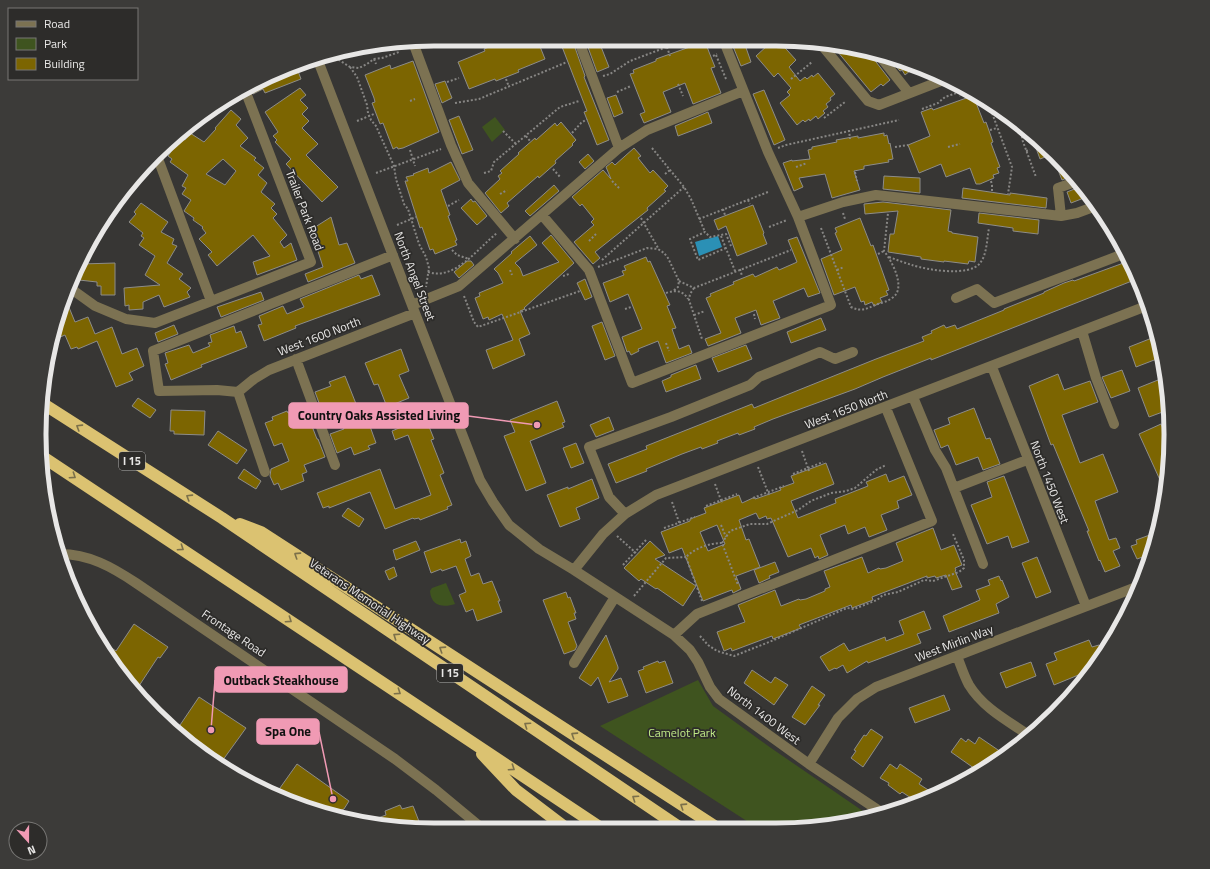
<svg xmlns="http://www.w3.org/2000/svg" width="1210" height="869" font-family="'Titillium Web',sans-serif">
<rect width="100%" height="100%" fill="#373634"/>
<!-- green -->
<path fill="#3f541f" d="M495,117L505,130L492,142L482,127Z
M446,583L455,604C443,608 431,606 430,591L432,588Z
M698,680L713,706L771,748L873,818L827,827H756L600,726Z"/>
<!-- water -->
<path fill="#2b90b5" d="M718,236L722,247L699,256L695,242C703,239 710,239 718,236Z"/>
<!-- building -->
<path fill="#7c6501" stroke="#8d8c89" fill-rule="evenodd" d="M516,39H537L545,59L518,70L519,72L496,81L495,79L469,89L458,62L485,51L484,49L506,40L507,42Z
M559,39H572L585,76L584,77L609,140L597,145L584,112L587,111Z
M585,39H598L609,67L597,72Z
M730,39H743L751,62L741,66Z
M778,40L796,60L789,67L800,81L805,77L807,79L812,75L813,77L818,73L835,94L830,98L831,100L826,104L828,107L823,111L825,113L818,119L816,116L810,121L809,119L805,122L803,120L797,125L780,103L790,95L787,92L791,88L778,73L774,77L756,56L768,45L770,47Z
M701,43L702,45L706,44L709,52L715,67L711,68L721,93L693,104L685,83L663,92L671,112L644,123L640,114L645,112L630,74L634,73L633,70L656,61V59Z
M832,45L853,47L872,52L873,58L890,80L883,86L881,84L871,92Z
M889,58L909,64L916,66L905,75L902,70L900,71Z
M413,61L439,132L403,148L398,149L397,147L393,149L383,123L380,124L372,103L375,102L374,98L365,75L390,65L391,69Z
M288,68L290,74L298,71L301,79L265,93L263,89L253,94L250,87Z
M445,81L452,98L442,103L435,84Z
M300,88L306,95L300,100L308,108L302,114L309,121L302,128L318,144L306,155L338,187L322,202L286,164L291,159L275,142L277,140L273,136L278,132L265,112Z
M764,90L785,140L774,145L753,94Z
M616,95L623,113L614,117L607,98Z
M972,96L974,101L975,100L984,123L986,122L993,142L991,143L1000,167L997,168L999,173L993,175L994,178L980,184H976L970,168L946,177L941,164L919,173L908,145L930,136L921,112L932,108L933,110Z
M231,110L241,119L236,125L248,138L240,146L256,158L254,160L264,168L258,175L267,183L261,192L275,204L271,208L277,214L273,218L287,235L280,242L284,248L291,243L297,260L257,275L253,262L270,256L253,235L217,266L208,255L212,252L199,239L206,233L202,228L203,227L193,220L194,218L184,211L191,200L182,194L186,188L182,186L188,175L170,162L172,159L168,156L181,137L185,140L190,133L204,142L216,129L215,128ZM223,159L236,171L225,185L206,174Z
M708,112L712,123L678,136L675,126Z
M459,116L473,150L462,154L449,120Z
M561,122L576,140L572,144L573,145L555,161L556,163L539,178L538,176L507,203L509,206L501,213L485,193L500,179L498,176L502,173L500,171L519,154L518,153L535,138L536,140L555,123L557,126Z
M884,133V136L887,135L889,144L890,143L893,159L888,160L889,162L864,166V169L854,171L860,190L832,198L825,174L799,178L803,187L794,191L783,163L792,160V161L810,159L808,150L812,149V147L837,142L836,140L858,136V138Z
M1031,134L1036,137L1053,154L1040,159Z
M634,148L641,156L638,158L650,173L653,170L668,186L664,190L666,191L647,208L648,210L595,252L600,258L593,264L574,242L594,225L591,222L594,219L582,204L580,206L572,197L603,170L611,179L606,167L612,162L615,165Z
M588,154L594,161L585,169L579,162Z
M451,162L460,180L441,190L450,215L448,216L457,240L455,241L457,245L435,254L433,249L430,250L422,227L420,228L405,181H408L406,177L414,175L413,174L428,168L429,173Z
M1066,167L1074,175L1062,180L1058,170Z
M884,176L920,178V193L883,189Z
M554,185L559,191L530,216L525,211Z
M1082,186L1089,196L1071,203L1067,192Z
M963,188L1010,195V193L1047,198L1046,208L962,198Z
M471,199L473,202L475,201L487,216L477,225L461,208Z
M883,202L951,210L948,231L952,232V233L978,237L975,262L969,261L968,264L944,261V262L921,259V257L888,252L890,234H894L898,211L865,214L864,204Z
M141,203L168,222L161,232L174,239L172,244L177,246L167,263L183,274L179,279L191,288L187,292L190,297L164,307L159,295L143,302V309L129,310V305L125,306L124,288L160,285L145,275L155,256L139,245L144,238L141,236L143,233L129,222L136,214L134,212Z
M753,205L764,233L763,234L767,244L737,256L726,226L718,230L714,220Z
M979,213L1039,220L1038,234L1013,231V228L978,223Z
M331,217L339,245L347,243L355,263L308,282L305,274L323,267L315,242L319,241L312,229Z
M860,218L871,246L873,245L889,290L886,291L888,295L880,298L882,302L874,306L872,302L865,305L864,301L861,302L855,287L834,295L821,259L842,250L835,233L837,232L835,228Z
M551,235L574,263L524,308L525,309L520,311L530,334L519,339L525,355L493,369L486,350L513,340L502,314L489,320L488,317L483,319L475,298L480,296L479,293L503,283L498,273L494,269L512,253L511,252L530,236L537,245L515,263L520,268L523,276L559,262L542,243Z
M797,237L820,293L808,297L804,288L773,301L780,318L761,325L756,310L735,318L741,333L708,346L705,339L721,333L706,298L711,296L710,294L734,284L733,282L753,274L755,277L777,267L779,270L795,263L797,262L788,240Z
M646,257L648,262L650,261L670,305L667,306L676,328L672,329L679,349L689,345L692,353L666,363L658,341L638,349L639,351L631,355L629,351L627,352L622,337L642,329L628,294L610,302L603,283L624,275L622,271L626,270L624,266Z
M467,261H471L474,265L459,278L454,272Z
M1129,261L1137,279L931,360V358L883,377L855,389L773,419L754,427L755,429L739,435L738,433L717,441L718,443L702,449L701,447L682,454L646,469L647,471L616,483L608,464L647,449L646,446L752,404L754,408L876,359L924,341L922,337L932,333L931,331L944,325L946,328L955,325L957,329L1004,310V309L1044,293V292L1064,283L1073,280L1074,281Z
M115,263V295H101V286H97V282L79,280L81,264Z
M359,275L361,279L372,275L380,295L295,326L296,328L264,341L258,325L262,324L259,316L283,306L287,314L304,307L300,299Z
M585,279L592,297L585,300L577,283Z
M261,292L264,300L221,317L217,307Z
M66,300L75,322L88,317L95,334L112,327L122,354L137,348L144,366L129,373L133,380L116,387L97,341L78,349L77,347L71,349L65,335L53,340Z
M821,318L826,330L791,343L787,332Z
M602,322L615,356L605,360L592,326Z
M174,325L178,334L158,342L155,333Z
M234,326L236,333L241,331L247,347L201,365L202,367L171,380L165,364L168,363L165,353L189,345L193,353L210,346L208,343L212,342L210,335Z
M1157,336L1162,357L1136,367L1129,347Z
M746,345L752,359L718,372L712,358Z
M401,349L409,371L399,375L409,398L387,407L378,384L374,385L365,363Z
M696,365L701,379L666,392L662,381L671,377V375Z
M1122,370L1130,391L1111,398L1102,377Z
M1058,374L1064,390L1090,381L1098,402L1062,415L1080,463L1103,454L1118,492L1095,501L1109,540L1116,538L1120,548L1113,551L1120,566L1105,572L1100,560L1099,561L1087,531H1089L1053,444L1051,445L1029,386Z
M345,376L362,419L367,418L376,443L368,446L370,449L354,455L351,447L337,453L330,434L344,429L342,424L345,423L338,405L322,411L315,392L331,386L329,382Z
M1158,380L1168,410L1149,417L1138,388Z
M138,398L156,410L150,418L132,406Z
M557,401L565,422L562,423L564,427L530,441L546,483L526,491L504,436L515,432L510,420Z
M306,406L310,416H308L317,439H318L325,457L304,465L307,472L302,474L304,481L281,490L278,483L274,485L270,476L271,469L289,461L282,443L274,446L265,423L273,420L272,417L287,411L288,413Z
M974,408L986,439L990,438L1000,464L983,470L978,457L956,465L948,445L941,448L934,430L950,424L948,418Z
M171,410L205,411L204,435L174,434V431H170Z
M609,417L614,430L596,437L590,425Z
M423,418L425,425L428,424L434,439L431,440L444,473L440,475L452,505L447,507L448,509L420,520L419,518L414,519L413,518L385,529L370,492L329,508V506L323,508L317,493L380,469L395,509L431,495L408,435L395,440L392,431Z
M1161,424L1170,444V461L1165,491L1139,434Z
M218,431L247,450L237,464L208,445Z
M576,443L584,463L571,468L563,448Z
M826,463L834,484L791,501L798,518L836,503L835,499L868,486L866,482L886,474L889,482L904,476L912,495L897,501L899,508L881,515L887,530L869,537L865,527L848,534L845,525L820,535L828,555L819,559L818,556L815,558L811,548L788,557L771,518L767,519L766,516L759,519L756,513L739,520L746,540L749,539L760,567L736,576L741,589L733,593L732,590L729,591L703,601L682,548L669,553L661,532L690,521V519L706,513L704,508L739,495L742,503L755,497V499L761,497L781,490L780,488L794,483L791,476ZM717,525L725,544L708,551L700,532Z
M244,469L261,481L256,489L238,478Z
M1004,476L1029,542L1012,548L1008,536L987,544L971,505L992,497L987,482Z
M592,479L599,498L576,508L580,519L560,527L547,495L568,487V489Z
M348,508L364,519L359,527L342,516Z
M933,528L941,550L954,545L962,565L955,568L956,570L955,571L962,587L952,590L946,575L936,578L935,576L927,578V576L872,597L873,600L852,608L851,605L799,625L801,628L773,639L772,636L732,651L731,648L724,651L717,632L745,622L738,605L775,590L781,606L799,599L800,600L806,599L825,591V589L830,587L824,571L862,557L868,573L879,568L880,569L886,568L903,561L896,543Z
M1158,532L1151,554L1137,559L1131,546L1137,544L1136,540Z
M460,539L461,543L466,541L471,556L465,559L471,576L479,573L483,584L492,581L500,601H498L502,612L477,621L473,609L466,612L459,595L466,592L456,566L442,571L441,569L431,573L424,552Z
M416,541L420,550L396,560L393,550Z
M650,541L665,555L655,559L696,586L683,606L657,588L656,589L641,579L639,581L624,568Z
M1037,557L1051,592L1036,598L1022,563Z
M775,562L779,572L769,576L770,578L759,583L754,570Z
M394,567L397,576L389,580L385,571Z
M999,576L1001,581L1002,580L1009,597L996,604L999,613L949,632L943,616L980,600L976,590L990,585L988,580Z
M566,592L568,598L570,597L576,613H574L576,619L568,622L577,646L575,650L564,654L543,600Z
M924,611L931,629L917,634L921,643L868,663L867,661L847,673L843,665L836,669L835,668L829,671L820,657L844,643L849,651L885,637L886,641L904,634L899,621Z
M134,624L168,647L160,658L158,657L135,692L106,654L97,638L116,651Z
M606,635L618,667V669L609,682L621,678L628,696L608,703L598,677L591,686L579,678Z
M1089,640L1092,647L1099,645L1100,647L1109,644L1093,669L1054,685L1046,664L1057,660L1054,653Z
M658,661L659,663L665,661L673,683L646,693L638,671L644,669L643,667Z
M1031,662L1036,676L1006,688L1000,673Z
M752,670L771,683L775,677L788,685L774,705L744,683Z
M812,686L825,695L818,705H820L805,725L792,717Z
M944,695L950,710L915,723L909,708Z
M199,697L246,728L220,764L192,746L176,731Z
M871,729L883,737L863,767L851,758L856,751L854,750L864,735L866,736Z
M979,737L1004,754L978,771L951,752L961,738L966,742L968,739L975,744Z
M297,764L349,801L344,809L328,815L275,795Z
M890,764L897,769L900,764L922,779L919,784L936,795L917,802L902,792L900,794L888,785L889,783L880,778Z
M400,805L402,809L413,806L422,829H409L367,822L386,815L385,811Z"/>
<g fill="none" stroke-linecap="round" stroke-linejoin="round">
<!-- path -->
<path stroke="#878684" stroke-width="2" stroke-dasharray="2 2" stroke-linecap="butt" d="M494,39L496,44
M770,39L773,42L777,39
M541,45L557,39
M667,47L670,56
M334,53L339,60L350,67L359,68L367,64L374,59L382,58L399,52
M716,55L726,79
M713,56L717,54
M374,59L376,64
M350,67L357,77L367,105L368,113L371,120L376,126L394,166L396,179L404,204L408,209L419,244L426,257L429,268L426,287
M603,76L610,74L630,61L688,39
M506,79L509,87
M791,79L812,62
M447,82L459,78
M678,84L683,96
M617,92L631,86
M958,92L960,96
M410,101L415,99
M988,102L1012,167L1008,194
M455,103L479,99L567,62
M922,109L938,103L945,97L968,89
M824,118L845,102
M357,121L374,114
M849,130L850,139
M990,130L997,128
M1026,130L1022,134V139L1036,177
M503,131L516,144
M572,133L581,123L587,119
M526,136L530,141
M895,147L908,145
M948,147L960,144
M652,148L684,187L691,199L705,232
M778,148L786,145L899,120
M410,150L415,166
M1026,151L1030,150
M796,167L807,163
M553,169L561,178
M855,172L857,181
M376,173L441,149
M484,173L491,171L494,162L560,107L579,101
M665,174L670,170
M612,181L620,189
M991,181L992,185V191
M500,194L507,190
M748,200L750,204
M448,206L459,200
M723,209L725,215
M843,213L845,219
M641,218L658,248
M699,219L768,192
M397,225L416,217
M769,227L787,220
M821,228L851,307C861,312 866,309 875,305C880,303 887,302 892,298C907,289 892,261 884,251L888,213
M721,236L735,271
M589,241L596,234
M726,248L698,260L690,239L705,232L710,237L726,234L731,246
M452,250L457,255L469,259
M878,254L884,251
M889,257C897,260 905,263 912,265C927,270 970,277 980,263C987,255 987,238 989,228
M602,260L684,187
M598,267L647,248L658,249L664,253L668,258L679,281L678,287L673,291
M740,269L742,276
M510,270L512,275
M837,270L844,267
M428,272C455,281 478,248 497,233
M563,276L569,274
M679,281L694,288L791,250
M694,288L690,294L689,300L702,339
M666,293C675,290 683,290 688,299
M464,296L474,322L478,327L580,291
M625,309L631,307
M754,314L755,319
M694,315L705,311
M666,343L669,351
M802,451L809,471
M758,467L769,495
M793,474L823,462
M715,484L722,503
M753,498L784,486
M672,502L680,525
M706,506L737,494
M721,525L726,537
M664,528L695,517
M617,536L636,553
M722,543L730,531L750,524H767L798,510L811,501L831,493L846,491L855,488L876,470L886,465
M623,565L646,540
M634,596L666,558L686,557
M702,601L686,557C695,548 710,543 722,543L738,585
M700,636L708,645L717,651L734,656L774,640L840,611L847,608L854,609L877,600L883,595L898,592L924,580L933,581L959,572L964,568V560L953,534"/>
<!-- minor -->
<path stroke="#7c7252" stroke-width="10" d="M578,39L619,148
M429,40L414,45L451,145L468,183L515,239
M820,43L868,101L879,105L946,79
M878,54L909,93
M317,58L415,313L480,480L493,502L509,525L539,549L574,570L674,635L690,650L698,662L710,687L719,699L809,764L884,814
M157,156L211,301
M542,215L589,270L632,383L831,305L798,217L768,152L723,39
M1061,216L1058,188L1078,181
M798,217L843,202L876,195L1061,216L1077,213L1096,206
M70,288L95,306L126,319L155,323L311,262L245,90
M956,298L977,289L994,303L1126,253
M412,305L459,286L619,148L647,130L743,91
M1082,331L1096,378L1114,424
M296,359L335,465
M992,367L1086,606
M238,392L217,390L159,391L153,351L393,255
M238,392L254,379L269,370L415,313
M238,392L265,472
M913,397L935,450L946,468L983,564
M954,488L1027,460
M625,514L609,497L589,447L671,417L750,385L759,377L820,352L835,359L853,352
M60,554C89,554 112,567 136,583L395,759L436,790L483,829
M574,570L603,534L625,514L656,495L1149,305
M674,635L697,614L932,521L886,408
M957,656C961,666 964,676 969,685C983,708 1008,721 1030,736
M574,663L615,597
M809,764L838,718L857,699L876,687L1139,586"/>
<!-- highway -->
<path stroke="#dbc271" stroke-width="12" d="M42,403L222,518L679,827
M40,455L601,828
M240,524L261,532L716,827
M482,754L516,790L566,828"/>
</g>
<!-- one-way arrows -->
<defs><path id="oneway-chevron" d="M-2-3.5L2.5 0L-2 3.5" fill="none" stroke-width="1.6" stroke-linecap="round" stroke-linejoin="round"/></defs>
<g stroke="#7b704a">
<use href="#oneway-chevron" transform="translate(79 427) rotate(-148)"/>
<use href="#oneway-chevron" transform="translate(73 476) rotate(34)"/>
<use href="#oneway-chevron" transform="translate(189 497) rotate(-148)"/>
<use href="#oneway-chevron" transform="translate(181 548) rotate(34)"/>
<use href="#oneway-chevron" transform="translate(297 555) rotate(-147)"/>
<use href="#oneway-chevron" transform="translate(289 620) rotate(34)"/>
<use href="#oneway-chevron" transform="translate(396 636) rotate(-146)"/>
<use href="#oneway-chevron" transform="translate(442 649) rotate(-147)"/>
<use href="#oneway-chevron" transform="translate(398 692) rotate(34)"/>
<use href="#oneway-chevron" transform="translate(527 725) rotate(-146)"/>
<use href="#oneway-chevron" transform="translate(574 735) rotate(-147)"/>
<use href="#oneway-chevron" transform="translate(512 768) rotate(34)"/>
<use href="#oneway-chevron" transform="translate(635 798) rotate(-146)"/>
<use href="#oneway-chevron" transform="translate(683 806) rotate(-147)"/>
</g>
<g text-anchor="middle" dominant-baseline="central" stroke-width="3.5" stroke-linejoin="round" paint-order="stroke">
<!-- shield labels -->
<g fill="#2d2c2a" stroke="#b0afae" stroke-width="1">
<rect x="119" y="452" width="26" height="18" rx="3"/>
<rect x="437" y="664" width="26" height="18" rx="3"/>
</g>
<g font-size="11" font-weight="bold" fill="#e8e7e6">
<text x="132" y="461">I 15</text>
<text x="450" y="673">I 15</text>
</g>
<!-- street labels -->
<g font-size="12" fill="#e8e7e6" stroke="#2d2c2a">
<text transform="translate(305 210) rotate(69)">Trailer Park Road</text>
<text transform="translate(415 276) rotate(69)">North Angel Street</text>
<text transform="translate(319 336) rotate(-21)">West 1600 North</text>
<text transform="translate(846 409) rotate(-21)">West 1650 North</text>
<text transform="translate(1050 482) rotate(69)">North 1450 West</text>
<text transform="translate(370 601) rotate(34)">Veterans Memorial Highway</text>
<text transform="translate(234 633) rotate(34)">Frontage Road</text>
<text transform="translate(954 643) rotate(-21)">West Mirlin Way</text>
<text transform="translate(764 715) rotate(37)">North 1400 West</text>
</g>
<!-- park labels -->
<g font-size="12" fill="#c1eb88" stroke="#2d2c2a">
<text x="682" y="732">Camelot Park</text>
</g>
</g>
<!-- crop -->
<path d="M0 0H1210V869H0ZM434 46H776A388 388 0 0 1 1164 434V435A388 388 0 0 1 776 823H434A388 388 0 0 1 46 435V434A388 388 0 0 1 434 46Z" fill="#3c3b39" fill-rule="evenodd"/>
<path fill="none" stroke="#e8e7e6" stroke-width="5" d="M434 46H776A388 388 0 0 1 1164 434V435A388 388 0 0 1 776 823H434A388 388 0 0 1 46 435V434A388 388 0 0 1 434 46Z"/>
<!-- callouts -->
<path fill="none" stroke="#f09ab4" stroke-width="1.5" d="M537 425L468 416M211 730L215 680M333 799L319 732"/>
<g fill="#f09ab4" stroke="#2d2c2a" stroke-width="1.5">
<circle cx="537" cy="425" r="4"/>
<circle cx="211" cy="730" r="4"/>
<circle cx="333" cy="799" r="4"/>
</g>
<g fill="#f09ab4" stroke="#f09ab4" stroke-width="1.5">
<rect x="289" y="403" width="179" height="25" rx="4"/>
<rect x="215" y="667" width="132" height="25" rx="4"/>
<rect x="257" y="719" width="62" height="25" rx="4"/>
</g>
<g font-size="13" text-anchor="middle" font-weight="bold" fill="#111">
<text x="379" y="420">Country Oaks Assisted Living</text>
<text x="281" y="685">Outback Steakhouse</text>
<text x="288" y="736">Spa One</text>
</g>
<!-- legend -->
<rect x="8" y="8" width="130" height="72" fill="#2d2c2a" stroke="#787775"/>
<rect x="16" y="21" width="20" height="6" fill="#7c7252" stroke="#787775"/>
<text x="44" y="28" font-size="12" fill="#e8e7e6">Road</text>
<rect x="16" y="38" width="20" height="12" fill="#3f541f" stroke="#787775"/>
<text x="44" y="48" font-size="12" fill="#e8e7e6">Park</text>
<rect x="16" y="58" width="20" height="12" fill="#7c6501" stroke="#787775"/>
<text x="44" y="68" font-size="12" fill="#e8e7e6">Building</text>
<!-- north arrow -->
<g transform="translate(28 841) rotate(159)"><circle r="19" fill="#2d2c2a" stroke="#787775"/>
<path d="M0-3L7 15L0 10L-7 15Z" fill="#f09ab4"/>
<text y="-6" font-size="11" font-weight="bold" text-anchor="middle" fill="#e8e7e6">N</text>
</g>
</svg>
